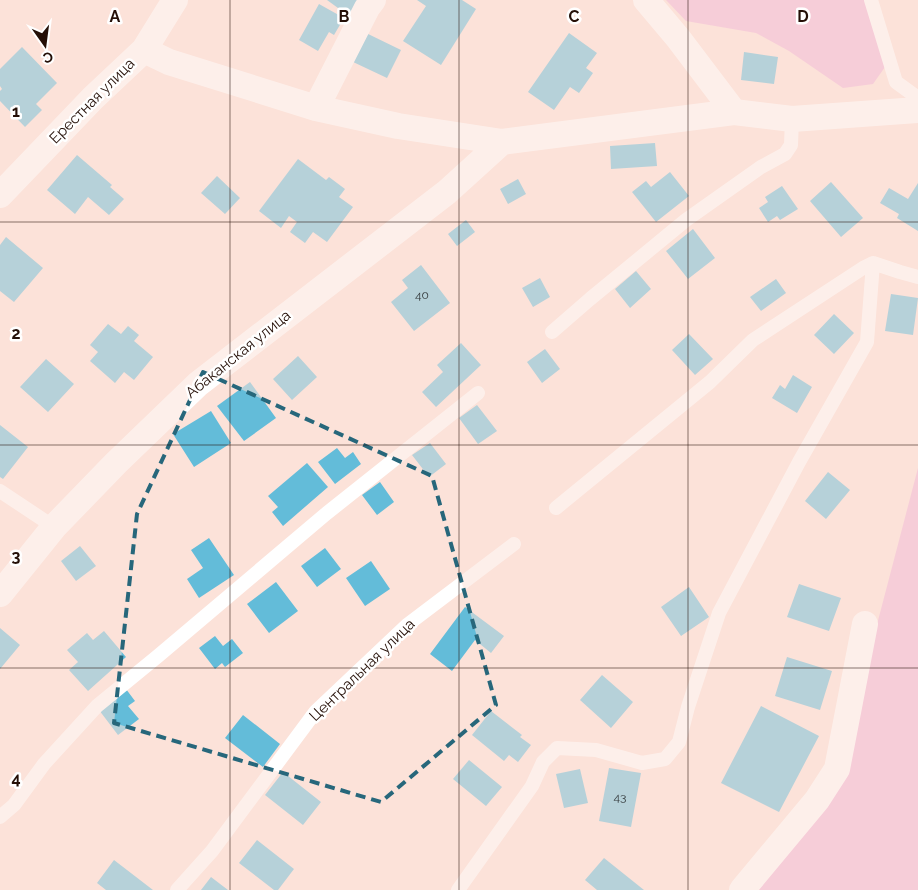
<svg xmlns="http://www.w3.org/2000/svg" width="918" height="890" font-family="Raleway,sans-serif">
<rect width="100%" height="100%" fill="#fce2d9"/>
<!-- green -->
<path fill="#f0b3d8" d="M666,0H865L885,67L873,84L843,88L789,51L756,33L686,21Z
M918,468V890H734L814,797L869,655Z"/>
<!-- building -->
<path fill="#63bcd9" d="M327,0H360L349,16Z
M417,0H462L476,9L441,65L403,41L426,6Z
M319,4L344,18L334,35L329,32L318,51L299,40Z
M364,32L401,50L387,78L351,61Z
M569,33L597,53L586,68L593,73L579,93L570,87L554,110L528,92Z
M22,47L57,83L36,104L42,110L25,127L0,101V91L2,89L0,86V69Z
M744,52L778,57L774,84L741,80Z
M655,143L657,166L611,169L610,146Z
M77,155L112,185L110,187L124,199L109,215L88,197L75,214L47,190Z
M298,159L326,180L329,177L345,189L339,197L353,207L327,242L313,232L305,243L290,232L297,222L289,216L281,228L259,211Z
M670,172L689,196L656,222L632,192L646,181L651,187Z
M217,176L240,198L225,214L201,193Z
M518,179L526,194L508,204L500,189Z
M831,182L863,218L841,237L810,201Z
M918,183V231L897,218L899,214L880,203L889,188L908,199Z
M782,186L798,209L780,220L777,216L768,222L759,208L768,202L765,197Z
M466,220L475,232L457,246L448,234Z
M693,229L715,258L688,279L666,251Z
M6,237L43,268L14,302L0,291V245Z
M421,265L450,303L414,331L391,302L408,288L402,280Z
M636,271L651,289L630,308L615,289Z
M540,278L550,297L533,307L522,288Z
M776,279L786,293L761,311L750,297Z
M891,294L918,298L913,335L885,331Z
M834,314L854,333L834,354L814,335Z
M108,324L121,334L128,326L139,335L134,341L153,357L134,380L124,372L115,383L90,361L98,352L90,345Z
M689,334L713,359L695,375L672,350Z
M461,343L481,365L436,407L422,392L443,372L437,365Z
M545,349L560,369L542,383L527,362Z
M298,356L317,377L292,400L273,379Z
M46,359L74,384L48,412L20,387Z
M793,375L812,387L797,413L772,398L780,385L785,389Z
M250,382L276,418L244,441L217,406Z
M477,405L497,431L478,444L459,418Z
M211,411L231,443L194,467L173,434Z
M0,425L28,447L3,479L0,477Z
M430,443L446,464L429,477L412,455Z
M337,448L345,458L353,452L361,464L335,484L318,462Z
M307,463L328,487L283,526L272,512L278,507L268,496Z
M828,472L850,490L826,519L805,501Z
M380,482L394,502L377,515L362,495Z
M209,538L234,575L199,598L187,579L203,568L191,550Z
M80,546L96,566L76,581L61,561Z
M325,548L341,569L317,587L301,566Z
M371,561L390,589L365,606L346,578Z
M276,582L298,611L269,633L247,604Z
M799,584L841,598L829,631L787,617Z
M689,587L709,617L681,636L661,607Z
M465,607L504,636L491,653L475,640L452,671L430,654Z
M0,628L20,645L0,669Z
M104,631L126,657L88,691L69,670L78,662L67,650L87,633L93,640Z
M215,636L223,646L232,639L243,653L225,667L222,663L215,669L199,648Z
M787,657L832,671L820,710L775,696Z
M602,675L633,702L611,728L580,700Z
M126,689L135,701L128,706L139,719L118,735L99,710Z
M761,706L819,736L779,812L721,783Z
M491,711L522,735L520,737L531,745L518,762L509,755L504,761L472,735Z
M243,715L280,744L263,767L225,738Z
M469,760L502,787L486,806L453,779Z
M609,768L641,773L631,827L599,821Z
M580,769L588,803L564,808L556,774Z
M283,772L321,802L303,825L265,795Z
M257,840L294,869L278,890H274L239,863Z
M604,858L644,890H597L585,880Z
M114,860L153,890H106L97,883Z
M211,877L228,890H201Z"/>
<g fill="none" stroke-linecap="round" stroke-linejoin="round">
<!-- lane -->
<path stroke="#fff" stroke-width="14" d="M871,0L896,82L918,98
M552,332L590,299L686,220L761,167L785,154L791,145L792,119
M0,491L54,527
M556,508L710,382L753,340L863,268L873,263L900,272L918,277
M0,817L14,805L44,764L97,706L158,656L327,513L478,393
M177,890L212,851L316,711L407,625L514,544
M458,890L532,786L543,762L557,748L596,750L642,763L665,759L679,742L688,707L719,613L799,462L867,342L873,263"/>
<!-- street -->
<path stroke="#fff" stroke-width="26" d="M646,0L678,38L734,112
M144,50L169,62L316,108L398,126L502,142L734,112L792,119L918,110
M316,108L367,8L373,0
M0,195L93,98L144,50L175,0
M0,594L54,527L116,463L198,384L447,192L502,142
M742,890L817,800L837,769L865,624"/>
</g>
<!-- marked area -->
<path d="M0 0H918V890H0ZM203,372L432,476L496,705L381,802L114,723L137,514Z" fill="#fce2d9" fill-opacity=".55" fill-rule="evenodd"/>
<path fill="none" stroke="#27677b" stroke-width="4" stroke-dasharray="10 6" stroke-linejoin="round" d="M203,372L432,476L496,705L381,802L114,723L137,514Z"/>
<!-- grid -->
<path fill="none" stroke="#240f07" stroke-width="1" stroke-opacity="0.55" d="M230,0V890M459,0V890M688,0V890M0,222H918M0,445H918M0,668H918"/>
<g text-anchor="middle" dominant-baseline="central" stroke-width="5" stroke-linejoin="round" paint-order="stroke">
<!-- number labels -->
<g font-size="12" fill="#343a3c">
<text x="422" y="295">40</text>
<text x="620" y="797">43</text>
</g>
<!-- street labels -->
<g font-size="15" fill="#240f07" stroke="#fff">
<text transform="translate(92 101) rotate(-45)">Ерестная улица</text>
<text transform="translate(238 354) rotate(-39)">Абаканская улица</text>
<text transform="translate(362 670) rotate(-44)">Центральная улица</text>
</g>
</g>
<g font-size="16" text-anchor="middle" font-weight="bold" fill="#240f07" stroke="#fff" stroke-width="5" stroke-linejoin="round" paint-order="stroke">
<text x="115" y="22">A</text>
<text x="344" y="22">B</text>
<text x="574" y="22">C</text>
<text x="803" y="22">D</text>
<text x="16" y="117">1</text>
<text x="16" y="339">2</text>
<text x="16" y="562">3</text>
<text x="16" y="784">4</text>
</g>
<!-- north arrow -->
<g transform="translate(45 45) rotate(166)" stroke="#ffffff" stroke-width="4" paint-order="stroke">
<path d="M0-4L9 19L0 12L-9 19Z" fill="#240f07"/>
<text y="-8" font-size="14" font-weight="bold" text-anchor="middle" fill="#240f07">С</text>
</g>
</svg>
